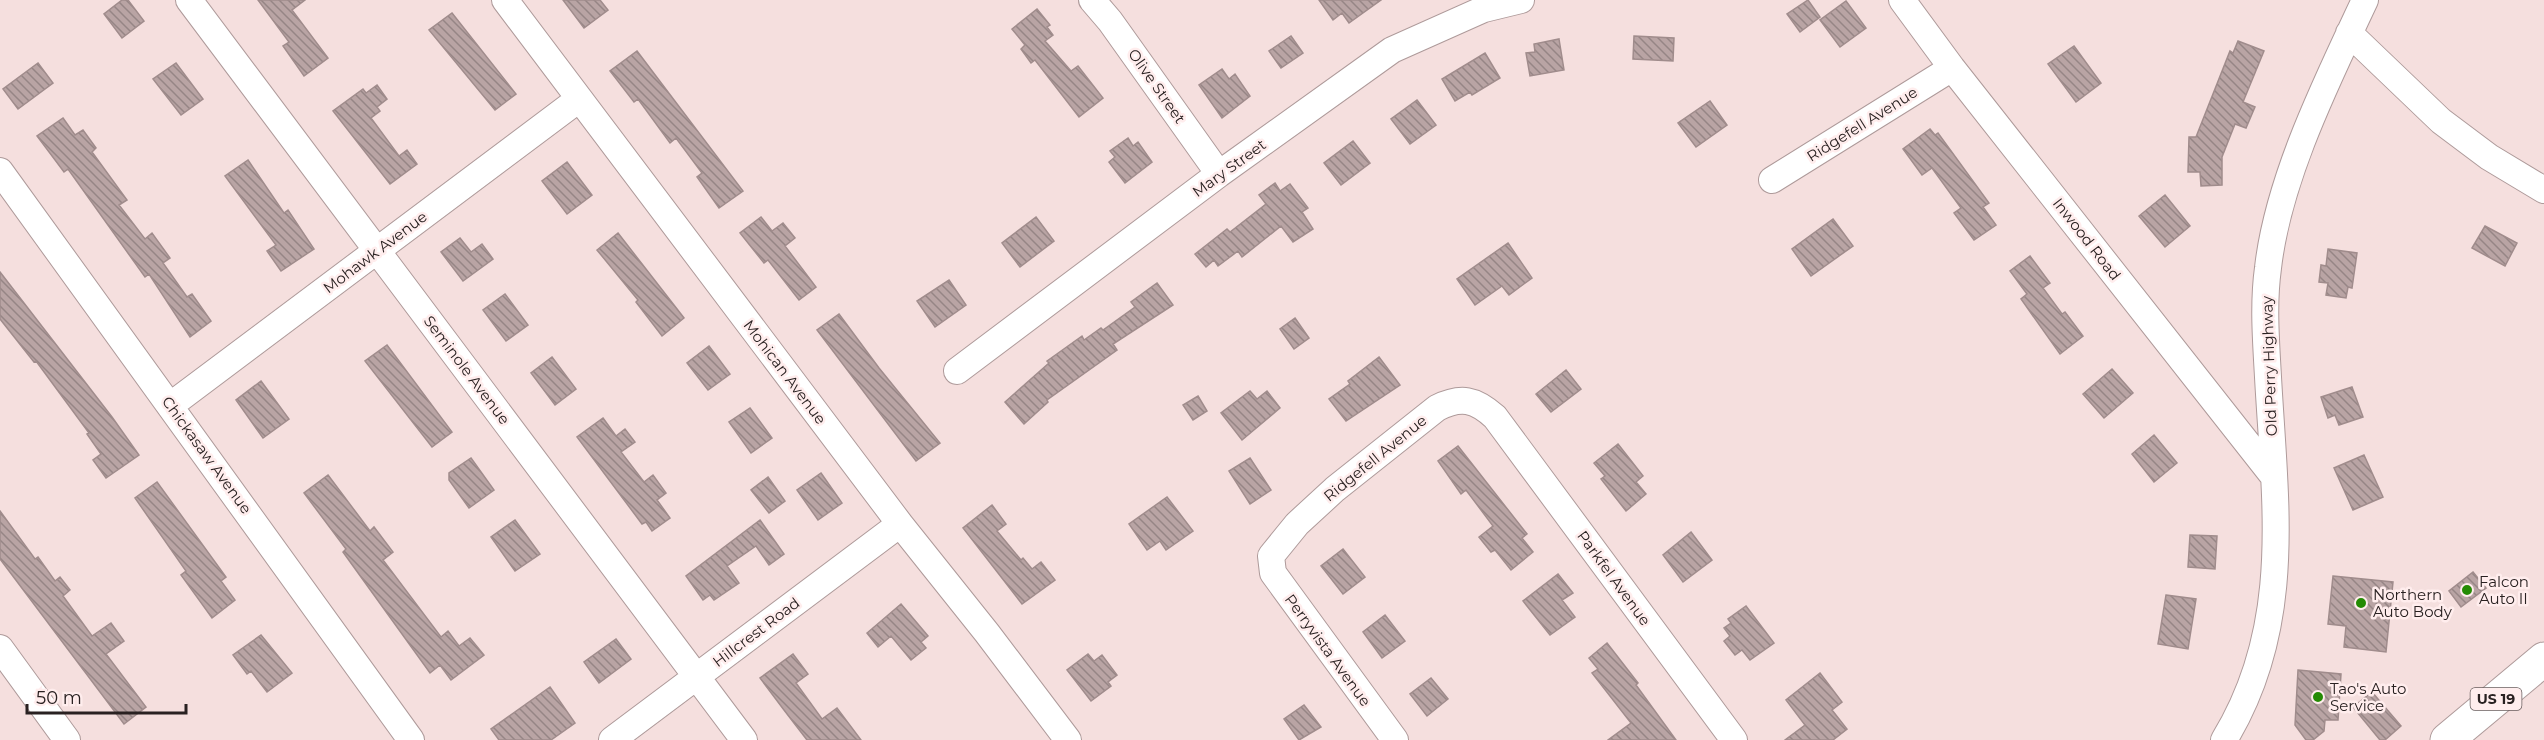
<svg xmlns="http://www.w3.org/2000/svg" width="2544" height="740" font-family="Montserrat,sans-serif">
<defs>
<pattern id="building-back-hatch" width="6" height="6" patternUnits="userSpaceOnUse" patternTransform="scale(1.5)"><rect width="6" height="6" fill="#b9a4a4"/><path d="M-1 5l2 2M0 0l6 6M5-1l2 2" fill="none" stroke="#968585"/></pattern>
</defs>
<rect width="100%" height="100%" fill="#f5dfde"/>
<!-- building -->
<path fill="url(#building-back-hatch)" stroke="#a08c8c" stroke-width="1.5" d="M122,0H128L144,21L122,38L104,14Z
M258,0H305L292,10L328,58L304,76L283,46L289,42Z
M563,0H600L608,10L584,28Z
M1319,0H1381L1349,23L1342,13L1333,20Z
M1808,0L1820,17L1800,32L1787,14Z
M1846,1L1866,28L1840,47L1820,20Z
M1037,9L1050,25L1047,27L1053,35L1045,41L1071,71L1078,66L1103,98L1079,117L1035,60L1031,63L1021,49L1025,45L1012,29Z
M452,13L516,94L495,110L429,30Z
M1291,36L1303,53L1281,68L1269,51Z
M1634,36L1674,38L1673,61L1633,59Z
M1559,39L1564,70L1530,76L1526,53L1535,52L1534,44Z
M2238,41L2264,51L2243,102L2255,107L2246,128L2235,124L2222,157V185L2201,186L2200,172H2188L2189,137H2196L2230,51L2233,53Z
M2074,46L2101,83L2076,102L2048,64Z
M637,51L743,191L719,208L697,177L702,173L676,138L670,143L638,99L634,102L610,71Z
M1485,53L1500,78L1472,95L1470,92L1455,101L1442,79Z
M38,63L53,83L18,109L3,89Z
M176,63L203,99L181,115L153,79Z
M1222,69L1229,79L1235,74L1250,96L1222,118L1199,85Z
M377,85L387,99L377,107L380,111L371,118L399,156L407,150L417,164L390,184L333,111L363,89L366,93Z
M1417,100L1436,125L1410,144L1391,119Z
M1710,101L1727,125L1696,147L1678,123Z
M63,118L75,135L83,130L96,148L92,152L127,200L119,205L145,239L152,233L170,258L163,263L187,297L192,294L211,321L190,337L149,274L145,277L68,169L64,172L37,136Z
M1930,129L1935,135L1938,133L1989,203L1983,207L1996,225L1974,240L1954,213L1961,208L1932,168L1922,175L1903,149Z
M1128,138L1133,146L1138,142L1152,162L1125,183L1109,162L1115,157L1110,151Z
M1353,141L1370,163L1341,185L1324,163Z
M248,160L284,213L288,210L314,249L281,271L267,251L276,245L225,176Z
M567,162L592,195L567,214L542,181Z
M1275,183L1280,191L1290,184L1308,208L1302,212L1313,229L1293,242L1281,226L1242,257L1238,251L1218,266L1214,260L1206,267L1195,254L1227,229L1230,232L1266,204L1259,195Z
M2165,195L2190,226L2165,247L2139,216Z
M761,217L772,231L783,223L795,238L785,246L816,287L799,300L768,260L764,263L740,233Z
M1036,217L1054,241L1020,267L1002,243Z
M1833,219L1853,246L1811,276L1792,249Z
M2485,226L2517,243L2505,266L2472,248Z
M618,233L684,318L662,336L636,302L638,300L597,250Z
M460,238L471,252L482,244L493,259L463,281L441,252Z
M1508,243L1532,278L1509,295L1502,286L1475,305L1457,279Z
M2328,249L2357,253L2352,288L2348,287L2346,298L2326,295L2328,283L2319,282L2321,265L2326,266Z
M2030,256L2050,283L2043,288L2062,314L2065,312L2083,336L2060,354L2021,299L2027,294L2010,271Z
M0,272L112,417L139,455L106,478L93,460L101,454L87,434L89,433L36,361L34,362L0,319Z
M949,280L966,305L935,327L917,301Z
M1157,283L1173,305L1113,344L1117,350L1047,400L1048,402L1024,424L1005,402L1049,363L1047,361L1082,336L1084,340L1101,328L1103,330L1135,307L1131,302Z
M505,294L528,325L506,341L483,310Z
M839,314L879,368L940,443L916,461L817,330Z
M1295,318L1309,338L1294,349L1280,329Z
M387,345L452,432L432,447L365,361Z
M709,346L730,374L708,390L687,363Z
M552,357L576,389L555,405L531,373Z
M1379,357L1400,385L1346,421L1329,399L1350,384L1348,381Z
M2112,369L2133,393L2104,418L2083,394Z
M1566,370L1581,389L1551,412L1536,394Z
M261,381L289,419L263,438L236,400Z
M2352,387L2363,417L2339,425L2335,415L2328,418L2321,397Z
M1250,391L1257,399L1267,391L1280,408L1242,440L1221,413Z
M1198,396L1207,411L1193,420L1183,405Z
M750,408L772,438L751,453L729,422Z
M603,418L616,436L625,429L635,442L621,452L644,482L653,475L666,493L657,500L670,518L652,531L646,522L642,524L577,437Z
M2154,435L2177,463L2154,482L2132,454Z
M1618,444L1643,476L1636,482L1646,494L1626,511L1601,479L1605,476L1594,463Z
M1458,446L1527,534L1522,538L1533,552L1511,570L1495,550L1491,552L1479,537L1493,526L1466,490L1461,494L1438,461Z
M2364,455L2383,497L2353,510L2334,468Z
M471,458L494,490L469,508L449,480V473Z
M1250,458L1271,490L1250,504L1229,471Z
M821,473L842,503L818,520L797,490Z
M328,475L370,531L374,527L393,552L383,560L441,637L448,631L459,646L470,638L484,655L451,680L440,665L430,673L343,552L346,549L304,493Z
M768,477L785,501L769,513L751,490Z
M157,482L226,577L221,581L235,600L212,618L181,575L186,571L135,498Z
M1167,497L1193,531L1166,550L1160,541L1147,550L1129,524Z
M992,505L1006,524L997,531L1021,560L1023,558L1032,569L1041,562L1055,580L1022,604L963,528Z
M0,511L35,559L38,557L55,581L60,577L70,590L63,596L92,636L111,623L124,641L106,654L146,707L124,724L0,559Z
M515,520L540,554L515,571L491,537Z
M760,520L784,554L769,565L756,546L727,566L739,583L714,600L710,595L703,600L686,576Z
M1691,532L1712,560L1683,582L1663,555Z
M2190,535L2217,536L2215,569L2188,567Z
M1343,549L1365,577L1343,594L1321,566Z
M2473,572L2486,588L2461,607L2449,591Z
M1558,574L1573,593L1562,600L1575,617L1550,635L1523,601Z
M2333,576L2393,582L2386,652L2344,647L2346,626L2328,624Z
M2166,595L2196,599L2188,649L2158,644Z
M901,604L928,636L921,642L926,648L911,660L891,636L878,647L867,633Z
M1746,606L1774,643L1750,660L1742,650L1735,655L1724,641L1730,636L1724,628L1731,623L1728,619Z
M1385,615L1405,641L1382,658L1363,632Z
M261,635L292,673L267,692L251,671L247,674L233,655Z
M616,639L631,659L599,683L584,662Z
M1607,643L1638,683L1636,685L1676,740H1608L1631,723L1592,673L1598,669L1589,658Z
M793,654L808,674L796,683L822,719L837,708L861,740H807L784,710L760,678Z
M1088,654L1094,661L1102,655L1117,675L1108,682L1111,686L1091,701L1067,670Z
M2298,670L2341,674L2338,720H2325L2324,731L2313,740H2306L2295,725Z
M1820,673L1842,702L1832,710L1847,729L1833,740H1785L1805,725L1786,700Z
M1431,678L1448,699L1427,716L1410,694Z
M550,687L575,723L551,740H499L491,729Z
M2372,692L2401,726L2385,740H2380L2353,707Z
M1304,705L1321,727L1299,740L1284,719Z"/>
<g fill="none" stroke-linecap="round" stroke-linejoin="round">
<!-- minor casing -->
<g stroke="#ae9a9a" stroke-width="28">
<path id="minor" d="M189,0L744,740
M505,0L900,524L987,633L1068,740
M1092,0L1110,21L1219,174
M1902,0L1952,68L2274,477
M2349,33L2441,121L2489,157L2544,190
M0,171L411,740
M1772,180L1952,68
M957,371L1219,174L1392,50L1484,9L1521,0
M171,405L579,99
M0,648L67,740
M612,740L900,524
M1395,740L1273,573L1271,556L1297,524L1335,489L1437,408C1461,396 1475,399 1495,417L1734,740
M2224,740C2294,626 2275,504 2268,377C2266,341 2263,304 2268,268C2278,179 2327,81 2365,0"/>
</g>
<!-- major casing -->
<g stroke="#ae9a9a" stroke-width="35">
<path id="major" d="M2447,740L2544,659"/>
</g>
<!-- minor -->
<use href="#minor" stroke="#fff" stroke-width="26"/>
<!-- major -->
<use href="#major" stroke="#fff" stroke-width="33"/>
</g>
<!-- markers -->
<g fill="#248b04" stroke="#ffeded" stroke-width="2">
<circle cx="2467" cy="590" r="6"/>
<circle cx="2361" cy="603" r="6"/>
<circle cx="2318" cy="697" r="6"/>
</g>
<g text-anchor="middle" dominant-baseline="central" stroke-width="5" stroke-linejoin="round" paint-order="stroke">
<!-- shield labels -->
<rect fill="#ffeded" stroke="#695e5e" stroke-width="1.5" x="2470.5" y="688" width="51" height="22" rx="4.5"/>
<g font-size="14" font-weight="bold" fill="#292121">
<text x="2496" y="699">US 19</text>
</g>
<!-- street labels -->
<g font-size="15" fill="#292121" stroke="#ffeded">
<text transform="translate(1157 86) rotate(55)">Olive Street</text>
<text transform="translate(1862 124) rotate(-32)">Ridgefell Avenue</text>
<text transform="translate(1229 168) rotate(-36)">Mary Street</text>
<text transform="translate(2087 239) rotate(52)">Inwood Road</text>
<text transform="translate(375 252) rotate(-37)">Mohawk Avenue</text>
<text transform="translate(2269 366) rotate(-92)">Old Perry Highway</text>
<text transform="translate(467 370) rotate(53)">Seminole Avenue</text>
<text transform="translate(785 372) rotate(53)">Mohican Avenue</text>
<text transform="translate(207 455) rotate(54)">Chickasaw Avenue</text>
<text transform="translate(1375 458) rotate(-39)">Ridgefell Avenue</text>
<text transform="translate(1614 578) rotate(54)">Parkfel Avenue</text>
<text transform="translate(756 632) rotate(-37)">Hillcrest Road</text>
<text transform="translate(1328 650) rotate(54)">Perryvista Avenue</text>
</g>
<!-- poi labels -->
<g font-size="15" fill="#292121" stroke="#ffeded" text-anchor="start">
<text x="2479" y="581">Falcon<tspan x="2479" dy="17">Auto II</tspan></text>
<text x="2373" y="594">Northern<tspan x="2373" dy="17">Auto Body</tspan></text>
<text x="2330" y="688">Tao's Auto<tspan x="2330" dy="17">Service</tspan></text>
</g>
</g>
<!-- scale -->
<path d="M27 704v9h159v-9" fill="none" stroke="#292121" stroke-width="3"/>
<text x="36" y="704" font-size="18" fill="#292121" stroke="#ffeded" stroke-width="4.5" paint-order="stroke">50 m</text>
</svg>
